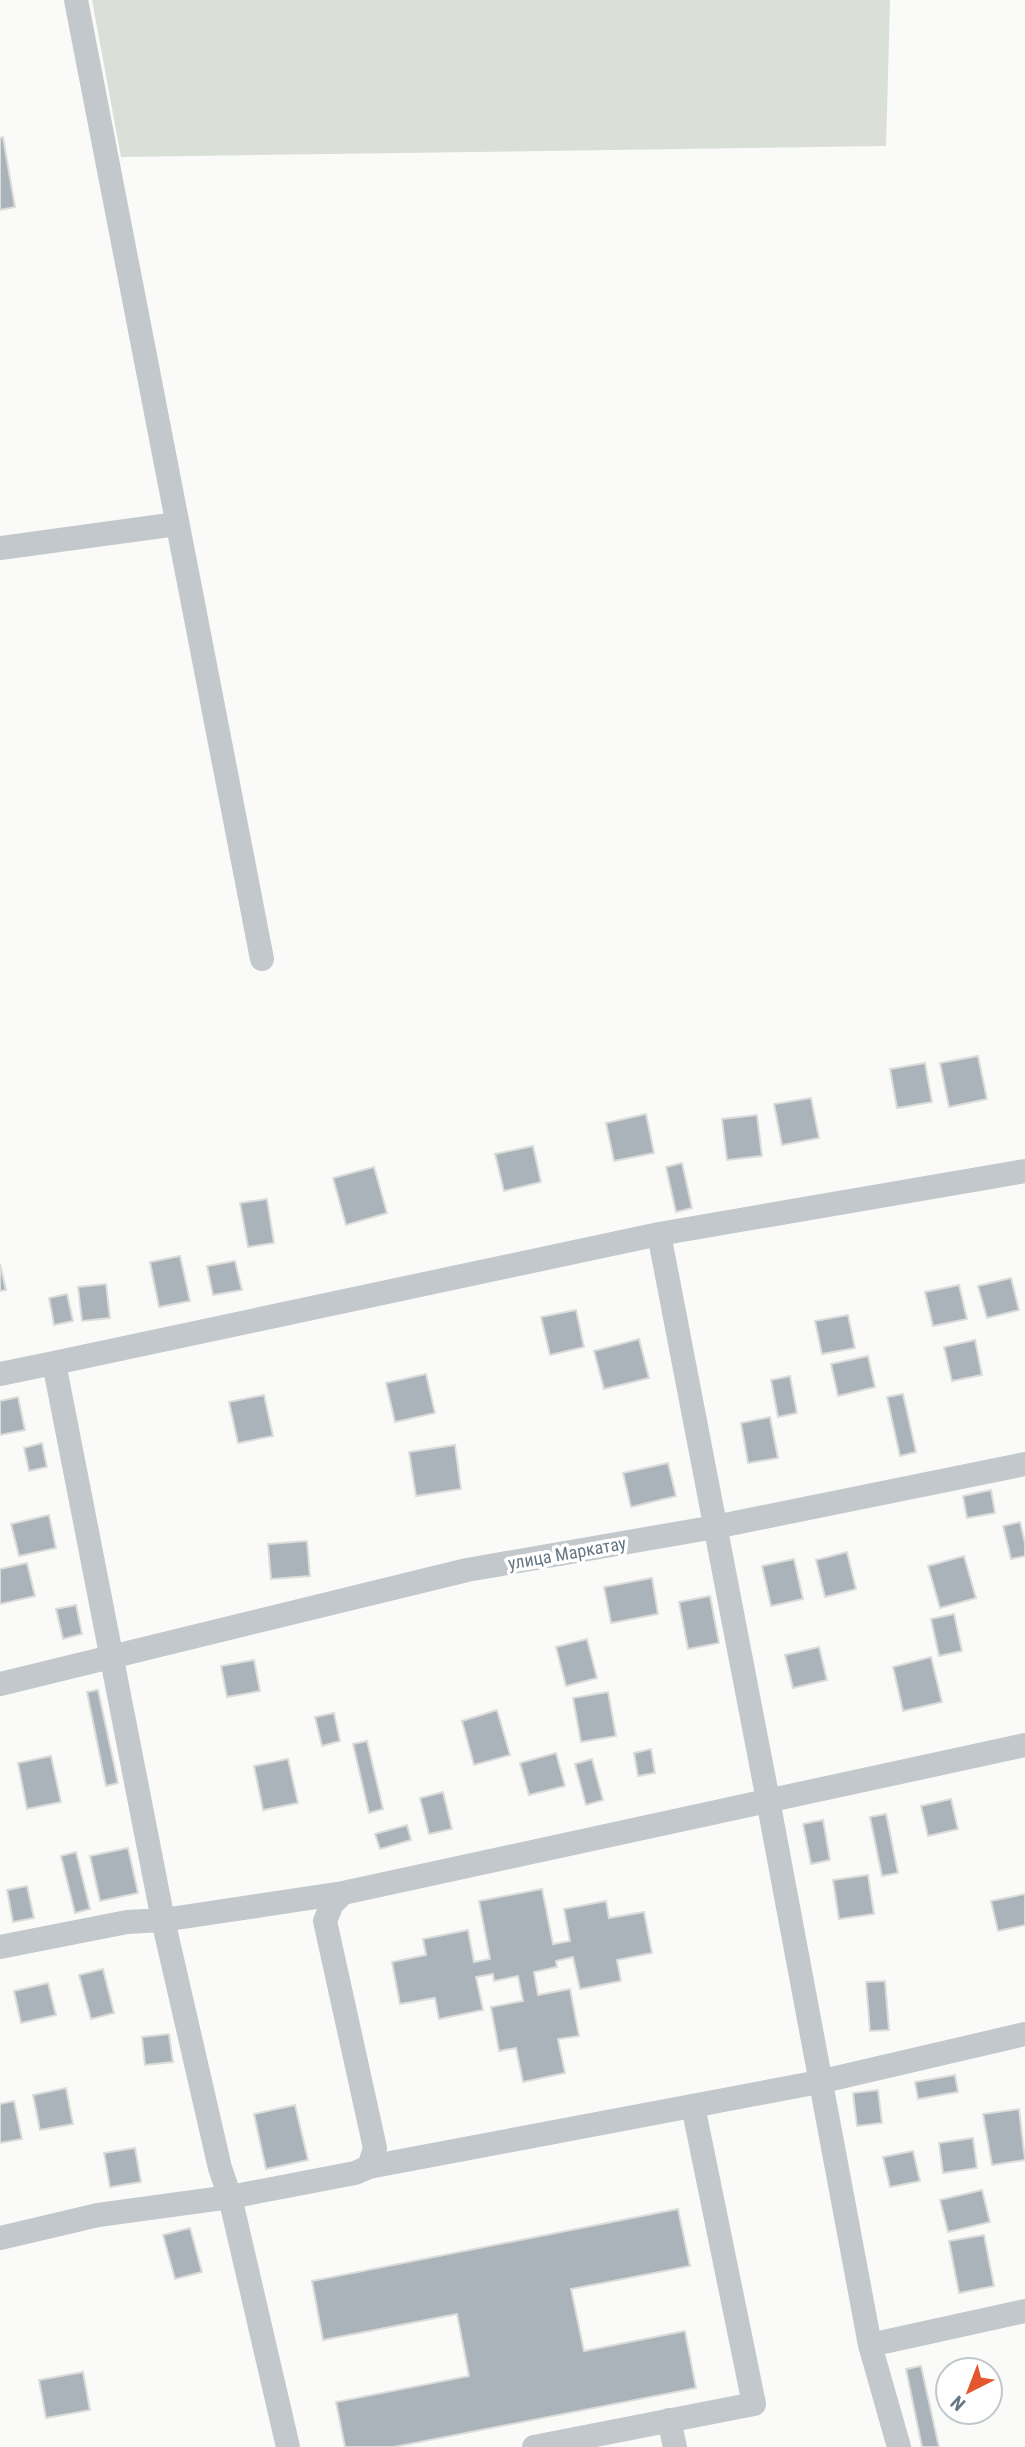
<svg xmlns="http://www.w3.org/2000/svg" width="1025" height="2447" font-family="'Roboto Condensed',sans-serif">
<rect width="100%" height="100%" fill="#fafaf8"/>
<!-- green -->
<path fill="#dadfd7" d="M92,0H890L886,146L121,157Z"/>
<!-- building -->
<path fill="#aab3b9" stroke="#dcdcda" stroke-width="2" d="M3,137L15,207L0,210V138Z
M978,1056L987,1099L949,1107L940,1063Z
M925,1063L932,1102L897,1108L890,1069Z
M811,1098L819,1138L782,1145L774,1104Z
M646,1114L654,1153L614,1161L606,1123Z
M757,1115L762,1156L727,1160L722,1119Z
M533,1146L541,1182L504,1191L495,1154Z
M682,1163L692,1208L676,1212L666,1167Z
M374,1167L387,1213L346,1225L333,1178Z
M267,1199L274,1243L248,1247L240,1203Z
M180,1256L190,1301L159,1307L150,1262Z
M235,1261L242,1290L213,1295L207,1266Z
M0,1264L6,1290L0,1291Z
M1011,1278L1019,1310L987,1318L978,1286Z
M106,1284L110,1318L82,1321L78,1287Z
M959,1285L967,1319L933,1326L925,1292Z
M67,1294L73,1321L54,1325L49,1298Z
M576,1310L584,1347L550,1355L541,1317Z
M848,1315L855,1348L822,1354L815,1321Z
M639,1339L649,1378L604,1389L594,1351Z
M975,1340L982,1375L952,1381L944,1347Z
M868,1356L875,1387L838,1396L831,1364Z
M426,1374L435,1413L395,1422L386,1383Z
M790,1376L797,1413L778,1417L771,1380Z
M903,1394L916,1452L900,1456L887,1397Z
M264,1395L273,1436L238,1443L229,1402Z
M18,1397L25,1430L0,1435V1401Z
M770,1417L778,1458L748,1463L741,1423Z
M42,1443L47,1467L29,1471L24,1448Z
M455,1445L461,1489L416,1496L409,1452Z
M668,1463L676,1496L631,1507L623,1473Z
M991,1490L995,1513L967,1518L963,1496Z
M49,1515L56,1548L19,1556L11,1524Z
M1020,1522L1025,1543V1556L1011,1559L1003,1526Z
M307,1541L310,1576L271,1579L268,1544Z
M847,1552L856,1589L825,1597L816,1560Z
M964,1556L976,1598L940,1608L928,1566Z
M794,1559L803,1599L771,1606L762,1566Z
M27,1563L35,1596L0,1604V1569Z
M652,1578L658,1614L611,1623L604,1587Z
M710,1596L719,1643L688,1649L679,1602Z
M76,1605L82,1634L63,1639L56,1609Z
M954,1614L962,1651L939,1656L931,1619Z
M587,1639L597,1678L566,1686L556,1647Z
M819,1647L827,1680L793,1688L785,1655Z
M931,1657L942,1702L903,1711L893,1667Z
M254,1660L260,1691L227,1697L221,1666Z
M98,1690L118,1783L106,1786L87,1692Z
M608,1692L616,1736L581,1742L573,1698Z
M497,1710L510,1755L474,1765L462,1721Z
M334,1713L340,1741L322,1746L315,1717Z
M367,1741L383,1809L369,1813L353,1744Z
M651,1749L655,1773L638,1776L634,1753Z
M556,1753L565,1786L529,1795L520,1763Z
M51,1756L61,1802L27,1809L18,1763Z
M288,1759L298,1803L263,1810L254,1766Z
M592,1759L603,1800L586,1805L575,1764Z
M443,1792L452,1829L429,1834L420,1798Z
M951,1799L958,1829L928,1836L921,1806Z
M886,1814L898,1873L882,1876L870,1817Z
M823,1820L830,1860L811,1864L803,1824Z
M407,1825L411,1840L380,1849L375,1834Z
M128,1848L138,1893L100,1901L90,1856Z
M76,1852L90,1909L75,1913L61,1856Z
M868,1875L874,1914L839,1919L833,1880Z
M27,1886L34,1918L13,1922L7,1890Z
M542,1889L553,1944L570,1941L564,1909L606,1901L609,1918L644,1912L652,1953L617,1960L621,1981L580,1989L573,1957L556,1961L557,1967L534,1972L538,1995L570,1989L579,2036L558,2039L565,2073L523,2082L516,2048L499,2051L491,2007L523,2001L518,1976L494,1981L493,1974L476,1977L483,2010L439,2019L435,1998L400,2004L392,1962L426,1955L423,1939L468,1930L474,1962L490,1959L479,1901Z
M1025,1894V1925L998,1931L991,1901Z
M103,1969L114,2013L91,2019L79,1975Z
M885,1981L889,2030L870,2031L866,1982Z
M48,1983L56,2015L21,2023L14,1991Z
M169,2034L173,2062L145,2065L142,2037Z
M955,2075L958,2092L918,2099L915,2082Z
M66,2088L73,2124L40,2130L33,2095Z
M878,2090L882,2123L857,2126L853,2093Z
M14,2101L22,2139L0,2143V2104Z
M295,2105L308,2160L266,2169L254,2114Z
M1019,2109L1025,2160L992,2165L983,2114Z
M973,2138L977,2168L943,2173L939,2143Z
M135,2148L141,2182L110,2187L104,2153Z
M913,2151L920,2181L890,2187L883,2157Z
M982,2190L990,2222L948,2232L940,2200Z
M678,2209L690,2266L571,2289L584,2351L685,2331L696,2388L394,2447H345L336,2402L469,2376L457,2314L323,2340L312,2281Z
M190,2228L202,2272L175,2279L163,2235Z
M984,2235L994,2286L959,2293L949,2241Z
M921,2366L939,2447H922L906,2369Z
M83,2372L90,2410L46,2418L39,2380Z"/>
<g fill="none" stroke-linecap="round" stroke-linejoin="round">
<!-- minor -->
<path stroke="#c3c8cc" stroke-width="24" d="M76,0L262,959
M0,548L177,524
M659,1234L768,1800L870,2345L899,2447
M0,1374L54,1363
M0,1684L467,1570L715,1527L1025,1464
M343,1893L163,1920L54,1363L659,1234L1025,1171
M0,1947L127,1922L163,1920L220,2168L230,2197L355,2173L369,2167L375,2148L325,1921L332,1904L343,1893L1025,1745
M369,2167L819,2082L1025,2034
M0,2238L98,2215L230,2197L288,2447
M870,2345L1025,2311
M669,2420L675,2447
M534,2447L754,2404L693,2106"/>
</g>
<g text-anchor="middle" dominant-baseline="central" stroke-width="7" stroke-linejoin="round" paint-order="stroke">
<!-- street labels -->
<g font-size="18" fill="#657683" stroke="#fff">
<text transform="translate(567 1553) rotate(-10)">улица Маркатау</text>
</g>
</g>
<!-- north arrow -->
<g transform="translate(969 2391) rotate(222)"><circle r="33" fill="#ffffff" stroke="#c1c8cd" stroke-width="2"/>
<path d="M0-5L12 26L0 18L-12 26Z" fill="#e4572e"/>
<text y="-10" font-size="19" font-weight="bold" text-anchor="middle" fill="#657683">N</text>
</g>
</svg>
